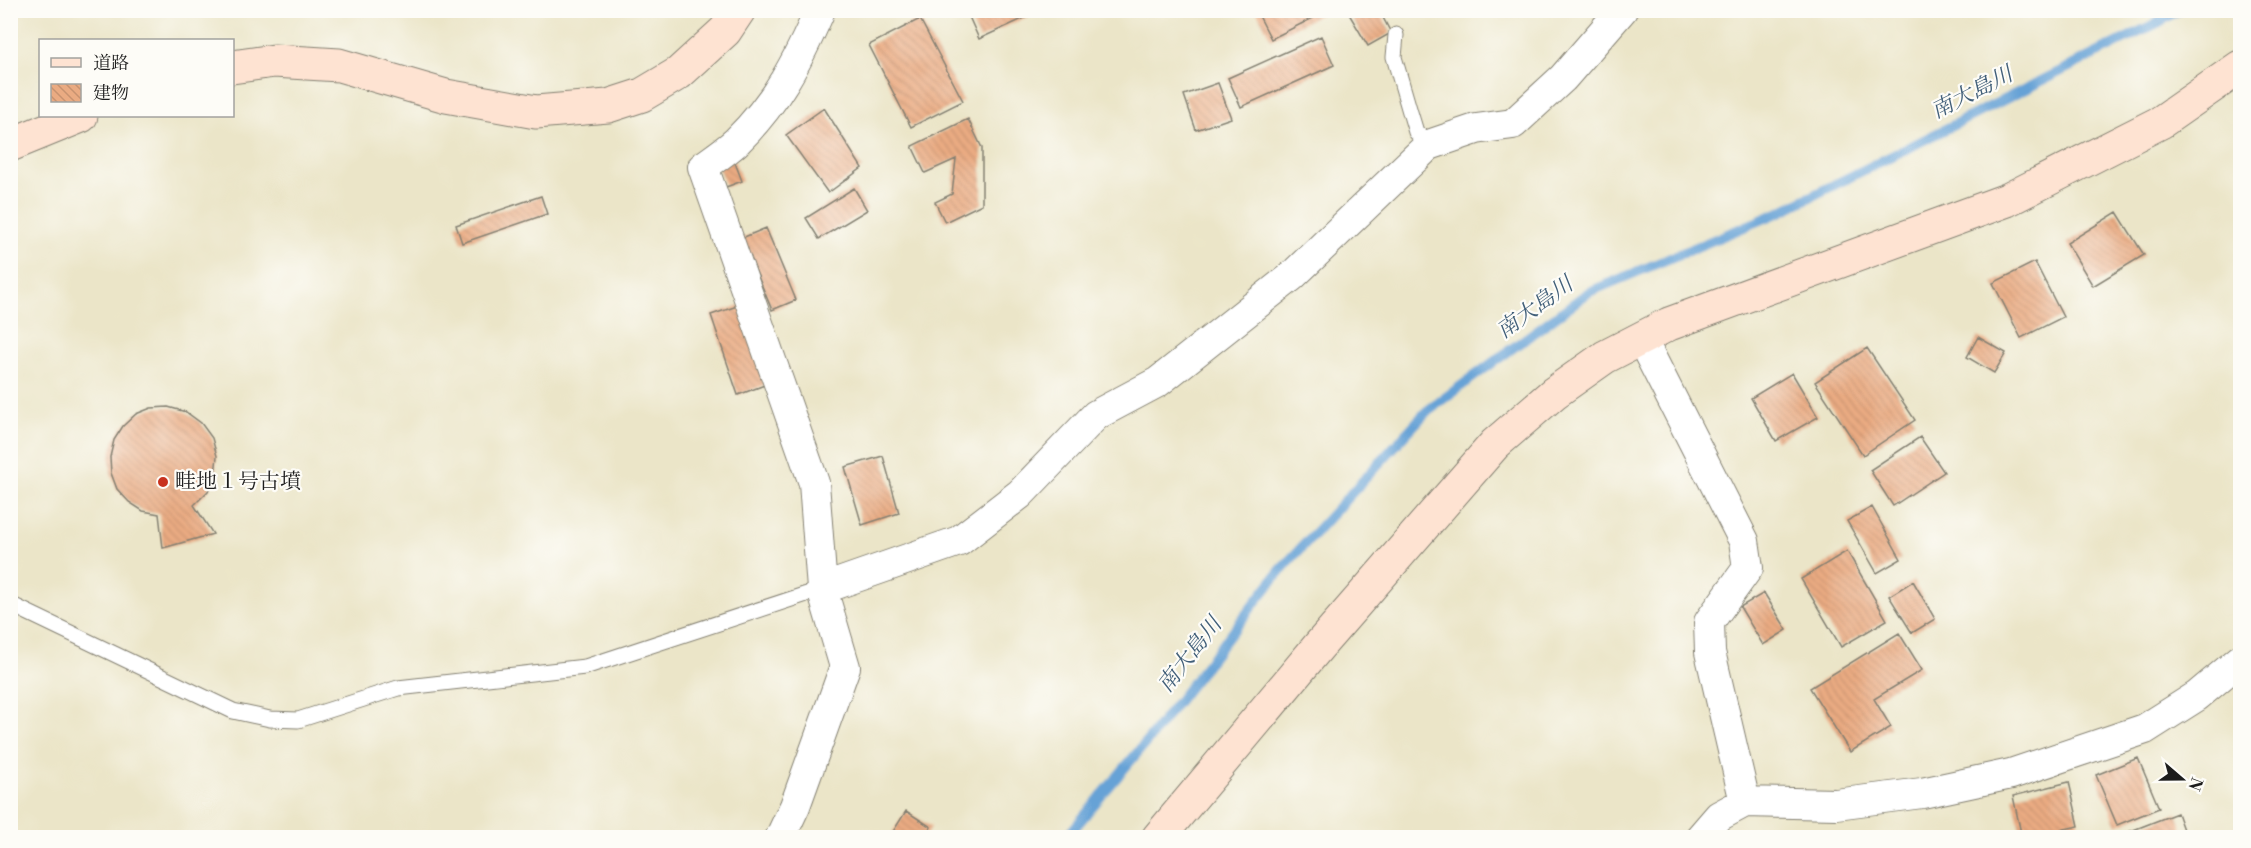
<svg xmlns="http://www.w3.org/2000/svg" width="2251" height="848" font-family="'Libre Bodoni','Noto Serif JP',serif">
<defs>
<pattern id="building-back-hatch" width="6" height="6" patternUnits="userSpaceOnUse" patternTransform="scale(1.5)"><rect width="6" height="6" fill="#eaab82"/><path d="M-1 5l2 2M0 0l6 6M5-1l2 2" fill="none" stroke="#c89370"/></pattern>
</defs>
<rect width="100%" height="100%" fill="#fdfcf7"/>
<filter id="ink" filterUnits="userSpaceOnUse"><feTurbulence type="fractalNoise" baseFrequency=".0167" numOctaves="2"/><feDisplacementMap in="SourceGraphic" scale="12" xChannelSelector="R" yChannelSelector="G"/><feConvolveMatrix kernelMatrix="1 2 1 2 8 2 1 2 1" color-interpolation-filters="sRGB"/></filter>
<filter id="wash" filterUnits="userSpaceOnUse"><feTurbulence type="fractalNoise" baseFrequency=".008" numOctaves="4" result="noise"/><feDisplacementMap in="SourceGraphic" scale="24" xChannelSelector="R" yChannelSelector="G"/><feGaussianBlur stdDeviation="1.35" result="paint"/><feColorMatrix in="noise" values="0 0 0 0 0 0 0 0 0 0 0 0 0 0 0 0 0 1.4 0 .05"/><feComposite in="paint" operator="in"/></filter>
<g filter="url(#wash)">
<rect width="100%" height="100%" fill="#ebe5c8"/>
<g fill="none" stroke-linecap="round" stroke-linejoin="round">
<!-- stream -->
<path stroke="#66a2d6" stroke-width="10" d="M1066,838L1148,740L1279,572L1427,411L1589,292L1780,212L2159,22L2178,10"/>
</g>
<g id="blocks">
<!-- building -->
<path fill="url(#building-back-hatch)" d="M966,10H1042L979,39Z
M1256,10H1329L1271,39Z
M1356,10H1379L1391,33L1368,46L1349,14Z
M920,19L963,101L911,127L869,45Z
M1321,36L1334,65L1241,107L1228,78Z
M1218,83L1231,118L1196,130L1184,95Z
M824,108L862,168L828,193L786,135Z
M968,119L982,148V204L945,222L935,202L952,194L956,159L925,173L912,146Z
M734,160L742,181L726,187L718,166Z
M854,188L867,210L819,239L806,218Z
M541,196L547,214L462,243L456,225Z
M2117,212L2144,255L2093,286L2067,243Z
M766,228L796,300L772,310L742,238Z
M2035,262L2063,317L2021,338L1993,283Z
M743,304L770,383L738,395L711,315Z
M1978,337L2006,353L1994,373L1967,357Z
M1867,348L1915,420L1863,455L1815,382Z
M1792,373L1818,417L1776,441L1751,398Z
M168,407L186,412L201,423L212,438L217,456L215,475L208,491L194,505L213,534L163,548L159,514L143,511L129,502L117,489L111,473L110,457L114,440L123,426L136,414L151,408Z
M1920,437L1944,472L1893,506L1870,470Z
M883,456L899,513L862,525L845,467Z
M1872,507L1901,559L1877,573L1847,521Z
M1847,551L1887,620L1841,647L1801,579Z
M1913,581L1935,619L1912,633L1889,596Z
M1764,593L1787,630L1763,645L1740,607Z
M1899,633L1922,670L1874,699L1891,727L1850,752L1810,688Z
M2138,758L2159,808L2117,825L2096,775Z
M2069,782L2079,826L2022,838L2013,796Z
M906,811L931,827L925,838H889Z
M2177,813L2186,838H2119L2118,836Z"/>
</g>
</g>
<g filter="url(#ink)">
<use href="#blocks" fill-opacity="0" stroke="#848072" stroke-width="1.5"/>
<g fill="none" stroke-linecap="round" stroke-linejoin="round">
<!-- lane casing -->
<g stroke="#848072" stroke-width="17">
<path id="lane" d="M1396,35L1394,57L1410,112L1416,132L1429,145
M10,604L233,711L270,719L298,720L398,688L585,667L822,589"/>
</g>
<!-- street casing -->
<g stroke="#848072" stroke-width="32">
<path id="street" d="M1641,338L1744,541L1748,568L1709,622L1710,652L1745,802
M822,589L959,541L1020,494L1096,415L1158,382L1292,276L1429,145L1476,129L1513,124L1563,78L1622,10
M780,838L795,806L845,667L822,589L814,483L703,167C714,159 726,151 736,142C776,103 798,61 820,10
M1700,838L1719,816L1745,802L1836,804L1922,793L2011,774L2145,729L2197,696L2240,660"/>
</g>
<!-- secondary casing -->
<g stroke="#848072" stroke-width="35">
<path id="secondary" d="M232,67L274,61L339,65L446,96L536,112L608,106L642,95L679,73L725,31L739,10
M10,145L81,116
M1158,838L1318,647L1495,444L1554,393L1605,357L1669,324L2007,200L2161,122L2240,67"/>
</g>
<!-- lane -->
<use href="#lane" stroke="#fff" stroke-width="15"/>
<!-- street -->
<use href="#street" stroke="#fff" stroke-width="30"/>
<!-- secondary -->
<use href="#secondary" stroke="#fee3d2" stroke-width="33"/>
</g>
</g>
<!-- markers -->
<circle fill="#c8321e" stroke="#fdfcf7" stroke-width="2" cx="163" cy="482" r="6"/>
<g text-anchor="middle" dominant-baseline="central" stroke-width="4.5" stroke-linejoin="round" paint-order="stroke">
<!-- poi labels -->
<g font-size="21" fill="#1c1c1c" stroke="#fdfcf7" text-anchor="start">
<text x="175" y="482">畦地１号古墳</text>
</g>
<!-- water labels -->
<g font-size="22" font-style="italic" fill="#415f79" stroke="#fdfcf7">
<text transform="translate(1972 93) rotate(-27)">南大島川</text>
<text transform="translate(1535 308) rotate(-36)">南大島川</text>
<text transform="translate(1190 655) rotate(-52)">南大島川</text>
</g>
</g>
<!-- margin -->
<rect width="2251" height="848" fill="none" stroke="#fdfcf7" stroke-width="36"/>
<!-- legend -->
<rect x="39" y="39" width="195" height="78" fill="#fdfcf7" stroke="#a3a29f" stroke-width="1.5"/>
<rect x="51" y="58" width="30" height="9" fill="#fee3d2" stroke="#a3a29f" stroke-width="1.5"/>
<text x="93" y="69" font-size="18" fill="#1c1c1c">道路</text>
<rect x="51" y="84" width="30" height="18" fill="url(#building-back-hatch)" stroke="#a3a29f" stroke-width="1.5"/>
<text x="93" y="99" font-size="18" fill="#1c1c1c">建物</text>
<!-- north arrow -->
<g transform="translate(2182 779) rotate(110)" stroke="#fdfcf7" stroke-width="4.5" paint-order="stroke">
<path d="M0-4.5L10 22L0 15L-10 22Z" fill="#1c1c1c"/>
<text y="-9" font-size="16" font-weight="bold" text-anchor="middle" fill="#1c1c1c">N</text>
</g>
</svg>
